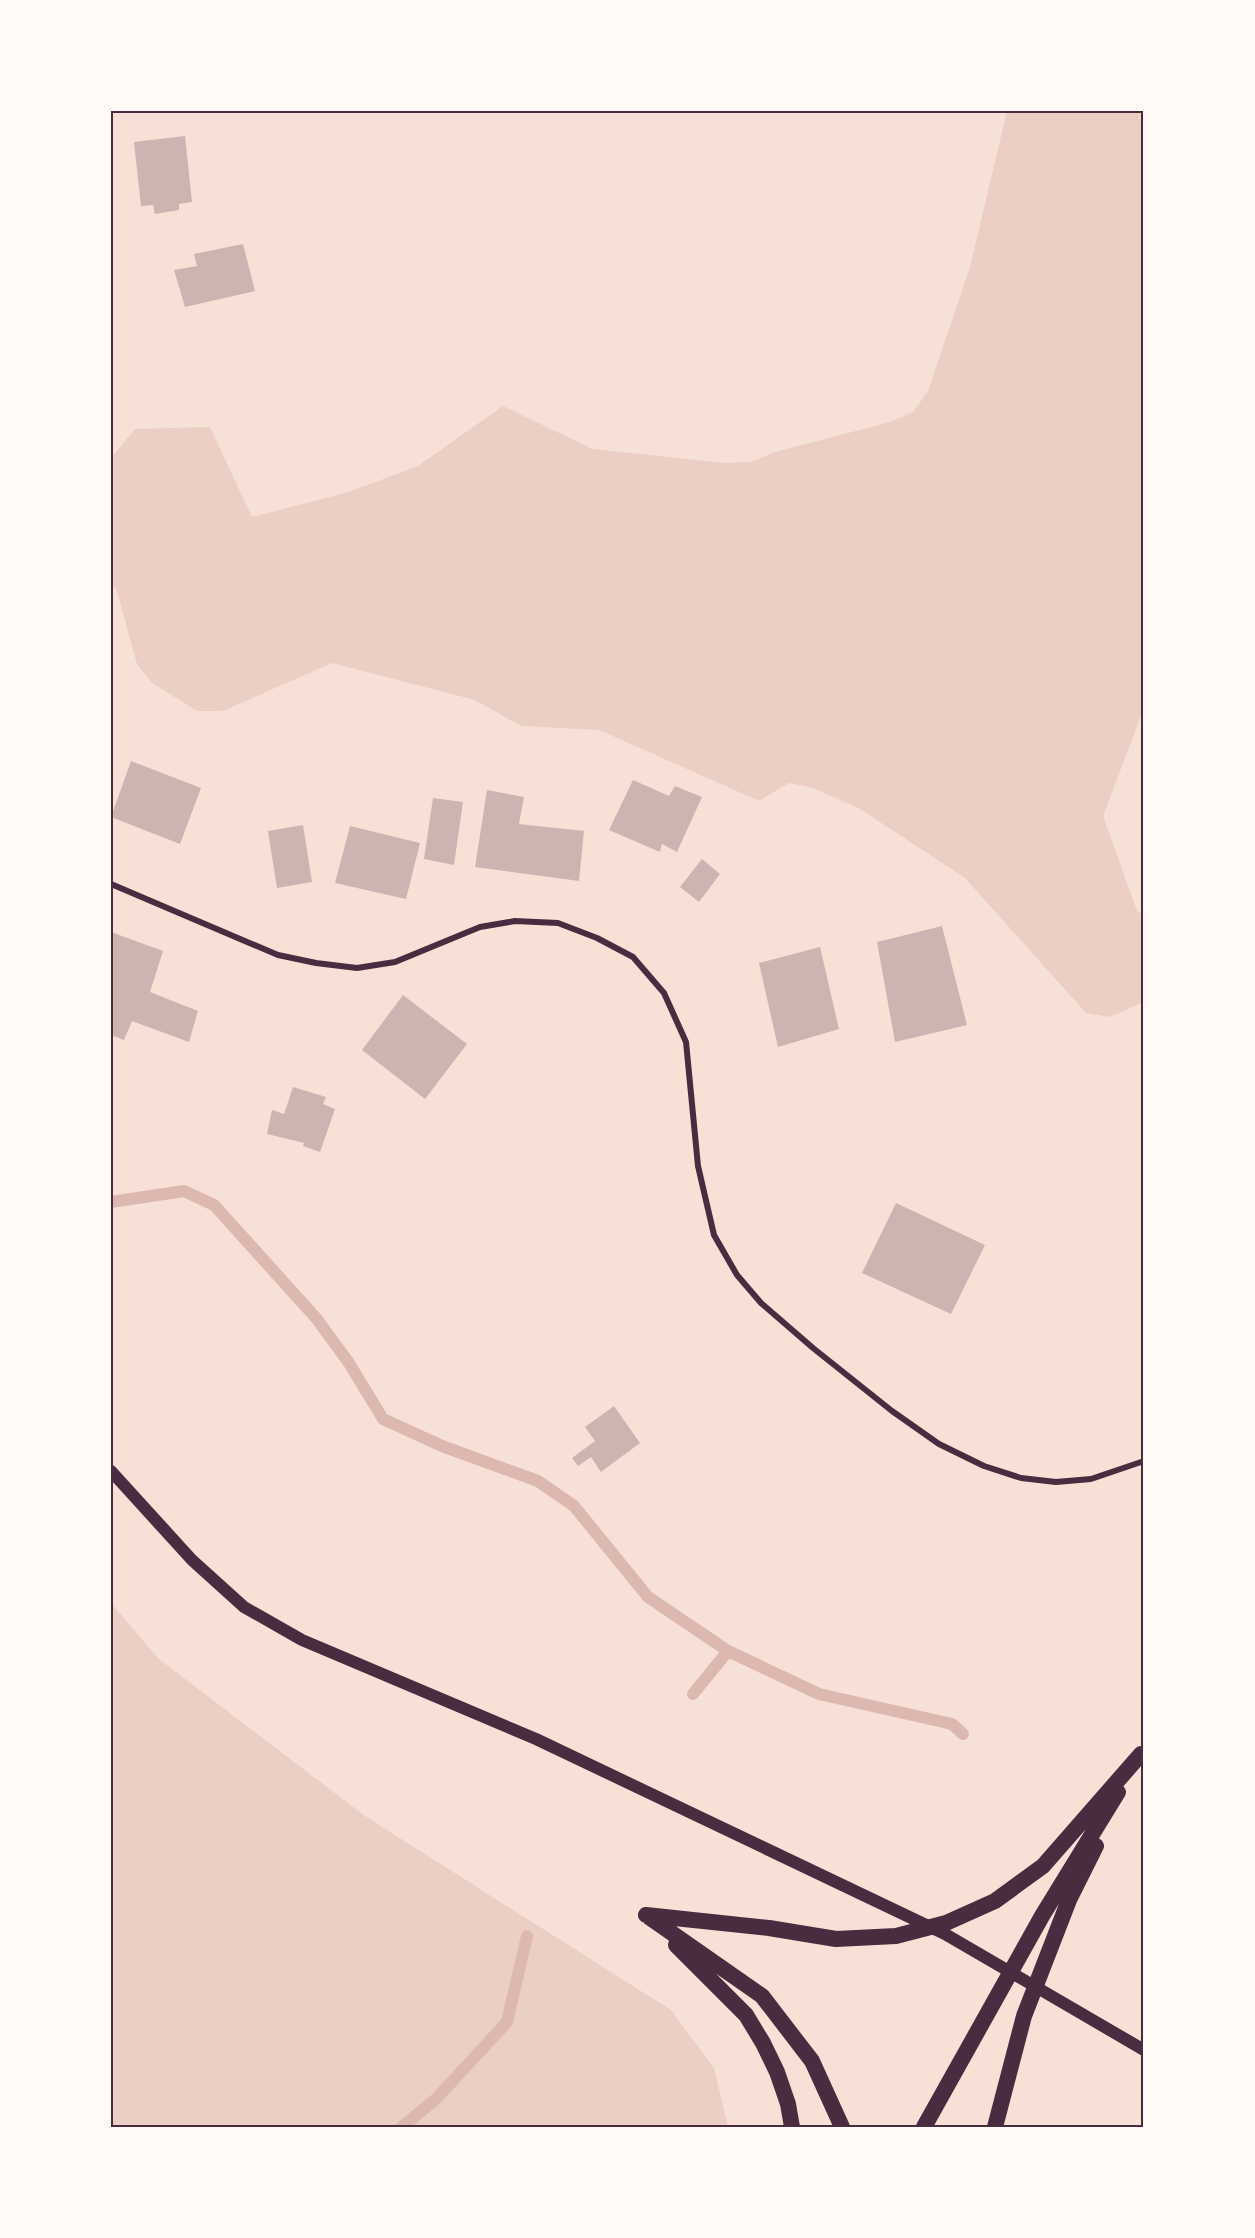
<svg xmlns="http://www.w3.org/2000/svg" width="1255" height="2238" font-family="'Sofia Sans Condensed',sans-serif">
<rect width="100%" height="100%" fill="#f7e1d7"/>
<!-- green -->
<path fill="#ebcfc5" d="M1007,111H1144V708L1103,816L1137,911L1144,915V1002L1110,1017L1086,1013L965,878L860,809L813,788L789,783L759,801L599,730L521,726L475,700L332,663L223,711H197L152,683L137,664L116,588L111,586V458L135,429L210,427L252,517L349,492L418,466L503,406L593,449L725,463L751,462L775,452L890,422L913,412L928,391L970,267Z
M111,1603L159,1659L365,1816L671,2010L714,2068L728,2127H111Z"/>
<g fill="none" stroke-linecap="round" stroke-linejoin="round">
<!-- stream -->
<path stroke="#dcb8b0" stroke-width="12" d="M111,1202L184,1191L214,1205L316,1318L349,1363L383,1419L442,1446L538,1481L574,1506L648,1597L728,1651L819,1694L952,1724L963,1734
M693,1694L728,1651
M402,2127L436,2099L507,2022L527,1936"/>
</g>
<!-- building -->
<path fill="#ccb4b1" d="M185,136L192,202L179,204V210L155,214L153,205L141,206L134,142Z
M243,244L255,291L185,307L174,270L197,266L194,254Z
M131,761L201,788L180,844L111,817Z
M633,780L669,796L675,786L702,797L677,852L662,844L660,852L609,830Z
M487,790L524,797L519,824L584,831L579,881L475,867Z
M433,798L463,802L454,865L424,859Z
M303,825L312,882L277,888L268,831Z
M350,826L420,843L406,899L335,883Z
M702,859L720,874L699,902L680,887Z
M942,926L967,1025L895,1042L877,942Z
M111,932L163,951L150,992L198,1011L189,1042L132,1021L124,1040L111,1035Z
M820,947L839,1029L778,1047L759,963Z
M403,995L467,1044L425,1099L362,1050Z
M293,1087L326,1097L323,1104L335,1109L320,1152L303,1146L304,1143L267,1134L272,1110L284,1114Z
M896,1203L985,1245L951,1314L862,1273Z
M614,1406L640,1443L601,1472L591,1457L578,1466L572,1458L595,1441L585,1427Z"/>
<g fill="none" stroke-linecap="round" stroke-linejoin="round">
<!-- minor -->
<path stroke="#4a2c40" stroke-width="6" d="M111,884L278,955L316,963L357,968L395,962L480,927L515,921L558,923L597,938L633,957L664,993L686,1042L698,1166L714,1235L737,1275L761,1303L813,1348L892,1411L939,1444L984,1466L1021,1478L1056,1482L1091,1479L1144,1461"/>
<!-- secondary -->
<path stroke="#4a2c40" stroke-width="12" d="M111,1471L192,1560L244,1607L302,1640L536,1739L945,1934L1144,2050"/>
<!-- trunk -->
<path stroke="#4a2c40" stroke-width="16" d="M646,1915L769,1928L836,1939L896,1936L946,1923L995,1901L1043,1866L1141,1754
M646,1915L762,1996L812,2061L842,2127
M676,1945L746,2015L763,2043L777,2072L788,2104L792,2127
M924,2127L1042,1916L1118,1792
M995,2127L1024,2016L1069,1900L1096,1846"/>
</g>
<!-- border -->
<rect width="1255" height="2238" fill="none" stroke="#fffaf5" stroke-width="225"/>
<rect x="112" y="112" width="1030" height="2014" fill="none" stroke="#4a2c40" stroke-width="2"/>
</svg>
